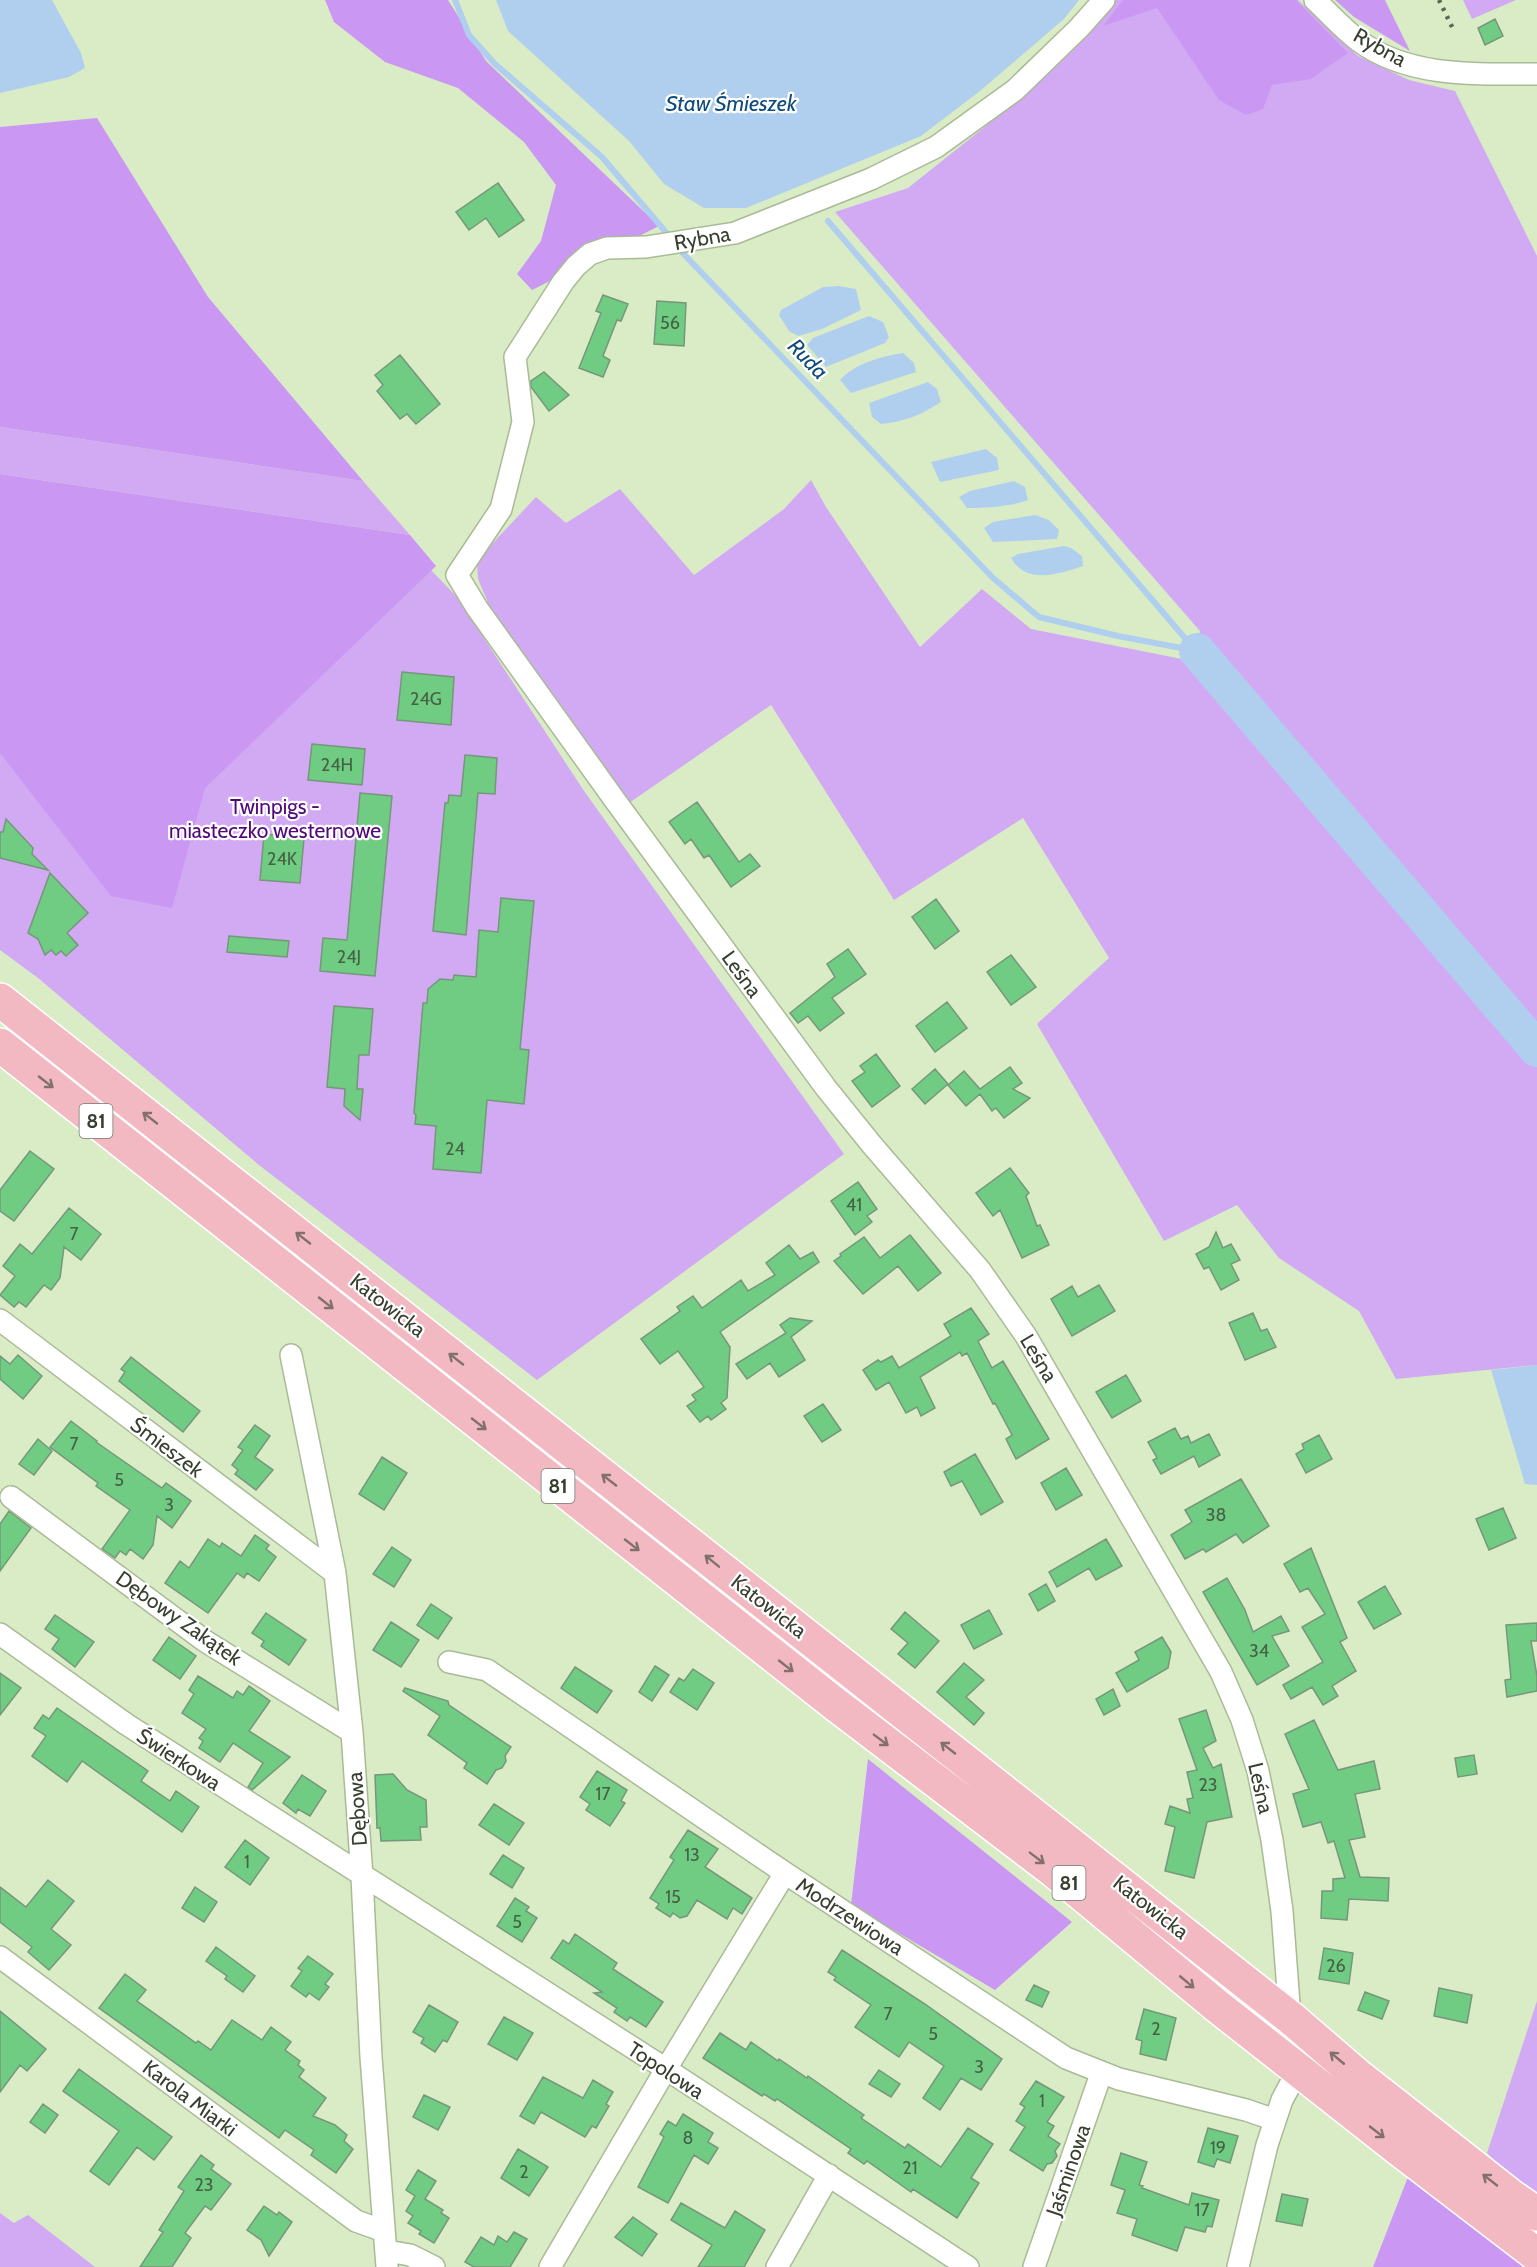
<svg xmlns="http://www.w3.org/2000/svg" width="1537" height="2267" font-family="Cabin,sans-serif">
<rect width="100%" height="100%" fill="#d9ecc6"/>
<!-- green -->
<path fill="#d2aaf3" d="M1111,0H1298L1358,56L1409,80L1455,91L1537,256V1365L1396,1379L1359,1311L1279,1258L1237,1205L1164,1241L1037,1024L1109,958L1023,818L894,900L771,705L629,803L494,617L478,579L477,560L536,497L566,523L620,489L694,575L784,509L811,480L826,507L920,647L982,589L1031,629L1192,661L1200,631L835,212L908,188L1011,106Z
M1463,0H1516L1472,19Z
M0,427L363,481L410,535L0,474Z
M0,488L403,541L457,597L584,791L844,1154L537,1380L259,1165L38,978L0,950Z
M1537,2001V2195L1512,2178L1487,2153Z
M0,2213L14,2223L28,2215L95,2267H0Z"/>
<!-- forest -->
<path fill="#ca97f3" d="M325,0H448L486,61L659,226L532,290L517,274L541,241L556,185L524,142L458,88L385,62L334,22Z
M1123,0H1296L1348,53L1311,79L1272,85L1263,109L1246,115L1219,100L1157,8L1103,26Z
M1335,0H1385L1410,51L1354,17Z
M97,118L208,297L363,481L0,427V127Z
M0,474L410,535L436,566L205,788L172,908L111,896L0,753Z
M868,1759L1072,1922L995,1990L851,1905Z
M1408,2177L1528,2267H1373Z"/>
<!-- water -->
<path fill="#b0cfee" d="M0,0H52L81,53L85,68L69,77L0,93Z
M496,0H1079L1064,19L980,91L921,136L746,208H704L664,184L629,141L508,31Z
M839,286L856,289L861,310L822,329L798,336L789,331L779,315L781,310L823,287Z
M869,316L883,322L889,337L885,343L826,367L807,345L813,338Z
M903,353L914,363L916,372L851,393L840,380C856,363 880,357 903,353Z
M928,382L937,389L941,402C921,415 904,422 881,424L872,417L869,403Z
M986,449L997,458L999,470L940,482L931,462Z
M1014,481L1025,487L1028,500C1007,507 989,508 967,508L959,497L970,491Z
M1035,515L1049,520L1059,530L1057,539L993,542L984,528L993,522Z
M1064,546L1071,548L1082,556L1083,566C1059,574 1026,585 1011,558L1018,554Z
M1537,1365V1485L1525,1484L1491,1370Z"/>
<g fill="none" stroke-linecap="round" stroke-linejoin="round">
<!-- stream -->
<path stroke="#b0cfee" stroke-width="6" d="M455,0L469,35L495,64L602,157L670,237
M828,221L1196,651
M678,248L993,578L1039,617L1118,636L1197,651"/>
<!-- river -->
<path stroke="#b0cfee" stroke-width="36" d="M1197,651L1537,1049"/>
</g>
<!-- building -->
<path fill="#6fcc82" stroke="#76977b" stroke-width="1.5" d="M1495,19L1503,36L1485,45L1478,28Z
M498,183L524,220L499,237L486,218L469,230L456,212Z
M603,295L628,304L621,321L617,320L603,356L610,360L603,377L579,368L601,313L596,311Z
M657,301L686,303L684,346L654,344Z
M400,355L440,404L416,424L407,414L400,419L377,391L383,385L375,375Z
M544,372L569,395L549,411L531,387V381Z
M402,672L454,677L451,725L397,720Z
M312,744L365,749L362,785L308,780Z
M465,755L497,758L495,794L478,793L466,935L433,931L445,803H448L449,795L461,796Z
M360,793L392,796L375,976L320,971L323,938L347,940Z
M697,802L739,862L750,854L760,866L731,887L709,855L704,858L691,839L685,844L669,822Z
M6,819L33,848L32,854L48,870L0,858V832H3Z
M264,834L304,838L300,883L260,880Z
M50,873L88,913L67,933L78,945L66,956L61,951L56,955L51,950L45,955L38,939L28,933Z
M501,898L534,901L520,1049L529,1050L524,1104L487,1100L481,1173L433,1169L436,1126L415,1124L416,1115L414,1113L423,1003H427L428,989L440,979L453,980L454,975L476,977L479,930L498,932Z
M936,899L959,931L935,949L912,917Z
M229,936L289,941L287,957L227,952Z
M848,949L866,974L832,998L844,1013L820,1031L808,1016L798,1023L790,1013L835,977L827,964Z
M1011,955L1036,987L1011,1005L987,972Z
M947,1002L967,1028L935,1052L916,1026Z
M334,1006L373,1009L369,1055H359L357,1089H363L360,1120L344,1106L345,1089L327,1087Z
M876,1054L900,1086L872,1107L852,1081L865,1072L860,1066Z
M1010,1067L1022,1083L1013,1089L1030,1098L1004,1118L996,1108L992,1111L980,1094L966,1106L948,1085L964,1071L980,1089Z
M935,1069L948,1084L925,1104L912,1089Z
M30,1151L54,1169L14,1221L0,1211V1190Z
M1010,1168L1029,1193L1026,1196L1037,1226L1040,1225L1049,1245L1022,1258L1000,1210L993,1216L976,1193Z
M858,1182L877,1209L867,1216L872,1222L855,1235L831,1201Z
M69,1208L101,1234L81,1260L64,1247L60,1278L51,1290L44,1285L26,1307L19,1302L14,1307L0,1295L15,1276L3,1266L20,1244L32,1254Z
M1216,1232L1223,1248L1231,1244L1240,1260L1231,1264L1239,1280L1221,1290L1209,1267L1204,1269L1196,1254L1209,1247Z
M910,1235L941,1273L918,1291L898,1266L863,1294L834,1261L841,1256L840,1254L864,1237L880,1258Z
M789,1245L800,1259L813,1252L819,1262L720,1332L730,1347L727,1398L721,1403L726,1409L711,1420L708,1416L700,1422L687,1406L696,1400L692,1395L704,1387L678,1351L660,1364L641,1339L680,1311L677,1307L693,1296L702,1308L741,1280L748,1291L775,1275L766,1263Z
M1099,1285L1115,1311L1072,1336L1051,1299L1072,1286L1078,1297Z
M971,1308L989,1334L978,1341L992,1368L1003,1361L1049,1439L1016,1459L1006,1439L1012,1435L995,1403L993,1404L967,1353L962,1356L960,1352L920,1377L935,1408L921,1416L917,1407L906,1413L889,1382L876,1390L863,1370L878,1360L881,1362L892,1356L899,1368L951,1336L944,1324Z
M1253,1313L1261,1331L1267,1329L1276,1347L1245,1360L1229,1323Z
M790,1318L812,1321L791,1337L805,1360L779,1377L770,1363L747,1379L736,1364L786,1333L780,1325Z
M18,1355L42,1376L23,1399L0,1379V1356L10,1364Z
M131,1357L200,1411L183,1432L119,1381L125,1372L121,1369Z
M1126,1375L1141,1401L1112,1418L1096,1392Z
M823,1404L841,1430L822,1442L804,1416Z
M71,1421L97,1441L96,1442L162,1488L166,1483L191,1501L172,1528L157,1516L153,1545L143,1559L130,1549L126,1555L120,1551L115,1558L102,1549L130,1510L96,1486L98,1483L50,1447Z
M255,1425L270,1436L255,1457L273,1470L256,1490L235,1474L238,1470L232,1465L243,1450L238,1447Z
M1175,1428L1181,1439L1188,1436L1191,1443L1209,1434L1220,1455L1199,1467L1194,1456L1161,1474L1153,1460L1157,1458L1148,1442Z
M1319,1435L1332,1459L1306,1473L1296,1454L1304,1449L1302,1444Z
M38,1439L52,1451L34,1475L19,1464Z
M975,1454L1003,1502L981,1515L962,1481L951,1486L944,1472Z
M382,1457L407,1473L384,1510L359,1494Z
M1066,1468L1082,1495L1056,1510L1041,1483Z
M1241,1479L1269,1526L1243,1543L1236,1534L1206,1552L1203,1549L1185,1559L1171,1535L1192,1522L1185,1510Z
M1503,1508L1516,1538L1489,1550L1476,1519Z
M9,1511L31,1528L0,1571V1524Z
M255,1535L269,1545L266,1549L276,1557L259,1581L247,1573L244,1578L237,1573L208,1613L165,1583L180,1561L189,1568L208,1539L220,1547L222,1543L241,1556Z
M1106,1539L1122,1566L1096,1580L1089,1568L1057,1587L1049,1572Z
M392,1547L411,1560L394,1587L373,1574Z
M1311,1548L1347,1638L1340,1642L1356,1671L1332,1686L1338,1696L1323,1705L1312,1687L1291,1699L1283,1685L1323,1662L1302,1627L1325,1614L1308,1588L1300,1592L1284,1564Z
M1227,1578L1245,1610L1253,1632L1281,1616L1289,1631L1272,1636L1289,1666L1257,1685L1203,1592Z
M1046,1584L1055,1601L1038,1611L1029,1594Z
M1385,1586L1401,1614L1374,1629L1358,1602Z
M431,1604L452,1618L438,1639L417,1625Z
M989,1610L1002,1634L974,1649L961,1625Z
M905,1612L939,1641L915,1668L898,1654L908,1643L891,1629Z
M266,1613L306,1640L289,1665L261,1646L264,1641L252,1633Z
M55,1615L94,1642L75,1667L52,1649L59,1639L45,1629Z
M391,1622L419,1640L401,1667L373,1650Z
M1537,1623V1641H1531L1537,1676V1691L1507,1697L1505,1680L1511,1679L1506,1625Z
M169,1637L196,1656L180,1679L153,1660Z
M1162,1637L1171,1652L1168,1668L1127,1692L1116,1673L1139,1660L1135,1652Z
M964,1663L984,1680L966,1697L984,1713L974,1725L937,1692Z
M655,1666L669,1675L652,1701L639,1692Z
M575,1667L612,1691L597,1713L561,1688Z
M693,1669L714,1683L697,1710L670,1692L679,1678L684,1681Z
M0,1673L21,1688L0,1715Z
M198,1676L233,1698L237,1691L243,1695L249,1686L270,1701L249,1731L290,1757L252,1790L248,1787L263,1763L233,1743L220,1762L199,1748L203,1741L199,1738L206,1729L182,1713L194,1694L189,1690Z
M405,1688L448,1701L449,1705L511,1747L505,1756L506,1761L502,1768L496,1770L487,1784L464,1768L467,1763L428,1735L440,1716L403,1691Z
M1113,1689L1120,1706L1104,1715L1096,1699Z
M57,1708L148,1771L141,1781L170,1801L176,1791L199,1807L182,1832L82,1761L67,1782L32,1756L46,1736L34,1728L43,1715L49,1719Z
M1206,1710L1216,1741L1203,1748L1213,1768L1221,1764L1232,1817L1207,1822L1194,1878L1165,1871L1175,1827L1165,1824L1170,1806L1190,1813L1187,1799L1193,1798L1187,1772L1197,1770L1179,1719Z
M1314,1720L1338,1770L1374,1761L1380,1789L1355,1794L1365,1837L1349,1840L1360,1877L1389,1878L1388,1901L1349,1899L1347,1920L1321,1918L1322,1891H1333V1879L1345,1878L1334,1841L1328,1843L1321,1822L1303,1827L1293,1794L1309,1789L1285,1734Z
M1474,1755L1477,1774L1458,1777L1455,1758Z
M597,1771L627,1790L621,1801L625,1803L610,1826L586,1810L590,1804L580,1797Z
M393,1774L407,1790L426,1800L427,1827H420L421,1840L381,1841L380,1828H377L375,1775Z
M302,1775L326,1791L310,1816L298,1809L296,1813L283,1803Z
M494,1804L524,1823L509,1845L479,1825Z
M688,1830L718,1849L705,1867L752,1898L742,1914L733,1908L727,1919L697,1900L687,1916L680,1918L673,1913L670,1917L656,1908L659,1904L650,1898L674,1860L670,1857Z
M245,1840L269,1858L250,1885L225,1867Z
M503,1855L524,1868L512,1888L490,1874Z
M48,1880L74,1901L51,1929L71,1945L49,1970L28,1952L32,1947L0,1922V1887L26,1907Z
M195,1887L217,1902L204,1922L182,1908Z
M515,1898L529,1907L526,1911L537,1918L522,1942L497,1926Z
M575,1934L617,1963L613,1969L663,2002L646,2027L630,2017L627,2021L614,2012L617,2008L594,1993L602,1992L551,1958L563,1940L569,1944Z
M216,1947L255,1976L243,1992L225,1979L227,1976L206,1961Z
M1324,1948L1353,1953L1349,1984L1319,1979Z
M842,1950L925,2004L1002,2059L981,2090L961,2078L940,2110L923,2098L944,2066L909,2042L899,2057L855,2027L871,2005L834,1980L836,1977L828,1972Z
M308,1956L333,1974L325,1984L329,1987L319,2000L309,1993L306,1997L291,1986L302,1971L298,1968Z
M125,1974L146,1990L137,2001L196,2043L198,2041L211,2050L232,2020L262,2040L271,2027L291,2042L285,2050L300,2061L298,2065L304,2070L299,2077L326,2098L313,2116L335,2125L347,2135L344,2141L353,2149L336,2173L311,2155L314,2150L285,2130L279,2138L99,2008Z
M1034,1985L1049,1992L1042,2007L1026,2000Z
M1439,1988L1472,1995L1467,2023L1434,2016Z
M1365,1992L1389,2001L1382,2019L1358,2010Z
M429,2005L458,2022L447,2042L443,2040L435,2052L421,2043L424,2038L413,2032Z
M1144,2009L1176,2018L1166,2060L1140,2054L1142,2041L1136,2039Z
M0,2011L46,2049L27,2071L20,2065L0,2092Z
M504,2017L533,2033L517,2060L488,2044Z
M720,2033L746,2050L751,2042L778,2061L779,2059L807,2078L808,2076L864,2115L861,2118L905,2148L908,2144L941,2167L968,2128L993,2144L971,2178L979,2183L957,2218L913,2189L911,2192L867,2161L864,2164L848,2153L851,2149L777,2099L775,2101L764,2094L762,2096L703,2058Z
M79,2069L172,2137L154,2160L137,2147L109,2185L90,2171L119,2131L63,2091Z
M879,2070L900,2084L891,2097L869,2084Z
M543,2077L583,2098L593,2080L613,2092L606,2104L609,2106L596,2128L592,2126L585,2137L541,2112L534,2124L520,2116Z
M1036,2081L1064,2097L1047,2122L1054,2126L1048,2136L1060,2144L1055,2151L1057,2156L1052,2163L1047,2164L1043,2171L1010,2150L1025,2127L1016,2121L1025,2107L1020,2104Z
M424,2095L450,2107L438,2130L413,2117Z
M43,2104L58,2115L45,2133L30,2122Z
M683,2114L713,2133L708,2142L718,2148L708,2164L694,2155L668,2203L638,2187L664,2137L660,2134L668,2121L676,2126Z
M1208,2128L1238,2136L1230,2163L1217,2159L1214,2167L1198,2162Z
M518,2149L548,2167L529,2196L501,2178Z
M1121,2153L1147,2162L1139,2185L1143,2186L1142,2188L1189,2205L1192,2193L1219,2200L1212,2227L1207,2226L1205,2232L1185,2227L1177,2251L1132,2235L1137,2219L1117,2213L1125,2190L1111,2185Z
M201,2155L214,2165L211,2169L231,2184L211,2210L205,2206L185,2233L191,2238L172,2267H140L163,2232L159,2230L184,2191L178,2187Z
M418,2170L436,2181L425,2199L443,2210L441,2213L449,2218L434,2243L419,2234L421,2231L408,2223L413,2216L406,2211L415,2196L406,2190Z
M1282,2194L1308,2199L1302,2226L1276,2221Z
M681,2203L725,2228L735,2211L765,2230L744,2267H698L712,2245L671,2220Z
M264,2206L277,2215L279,2212L292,2222L269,2256L261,2240L247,2230Z
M633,2217L657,2234L642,2256L615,2237Z
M514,2232L527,2239L510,2267H474L465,2262L481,2237L494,2245L498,2236L507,2242Z"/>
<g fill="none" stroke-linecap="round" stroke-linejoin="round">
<!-- minor casing -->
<g stroke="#a9bb96" stroke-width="24">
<path id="minor" d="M1104,0L1079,28L1015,90L936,147L871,179L735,233L646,247L607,248L590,254L576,266L563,282L515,357L523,422L501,509L457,575L477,608L614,799L826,1088L872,1145L980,1270L1026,1336L1221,1672L1242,1720L1258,1771L1272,1840L1282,1911L1289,2004L1298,2070L1282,2100L1267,2145L1238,2267
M1315,0C1329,13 1343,29 1359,41C1409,78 1478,74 1537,74
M0,1320L335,1573
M291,1355L335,1573L352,1732L362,1877L371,2057L387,2267
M11,1497L205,1641L352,1732
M0,1634L126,1724L666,2069L968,2267
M449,1662L487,1670L785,1873L1066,2058L1119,2079L1246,2110L1275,2120
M0,1957L356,2221L384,2231
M387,2251L410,2255L434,2267
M550,2267L666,2069L785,1873
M777,2267L829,2175
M1034,2267L1101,2074"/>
</g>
<!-- primary casing -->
<g stroke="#fff" stroke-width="36">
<path id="primary" d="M0,1000L1292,2019L1358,2076L1511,2196L1537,2214
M0,1045L835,1704L1054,1871L1217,2006L1400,2150L1537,2255"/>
</g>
<!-- minor -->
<use href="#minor" stroke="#fff" stroke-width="21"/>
<!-- primary -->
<use href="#primary" stroke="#f3b9c3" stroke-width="33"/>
<!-- rail -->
<path stroke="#5b6651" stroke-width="4.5" stroke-dasharray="3 6" stroke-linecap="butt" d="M1439,0L1454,31"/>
</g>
<!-- one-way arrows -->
<defs><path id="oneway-shaft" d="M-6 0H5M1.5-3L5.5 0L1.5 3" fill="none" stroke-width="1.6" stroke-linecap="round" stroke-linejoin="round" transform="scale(1.5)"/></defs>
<g stroke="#82706a">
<use href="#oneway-shaft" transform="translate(46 1082) rotate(38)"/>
<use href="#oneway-shaft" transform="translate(150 1118) rotate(-142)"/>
<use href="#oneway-shaft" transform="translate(303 1238) rotate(-142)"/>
<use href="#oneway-shaft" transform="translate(326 1303) rotate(38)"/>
<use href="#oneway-shaft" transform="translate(456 1359) rotate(-142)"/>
<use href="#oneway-shaft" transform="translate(479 1424) rotate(38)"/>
<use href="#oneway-shaft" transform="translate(609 1480) rotate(-142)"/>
<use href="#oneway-shaft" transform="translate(632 1545) rotate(38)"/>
<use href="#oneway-shaft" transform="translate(712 1561) rotate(-141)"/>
<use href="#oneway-shaft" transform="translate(786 1666) rotate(38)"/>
<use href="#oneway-shaft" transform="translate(881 1740) rotate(37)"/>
<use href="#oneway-shaft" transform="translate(948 1748) rotate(-142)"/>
<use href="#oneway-shaft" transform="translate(1037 1858) rotate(37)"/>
<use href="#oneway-shaft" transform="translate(1187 1982) rotate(40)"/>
<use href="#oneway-shaft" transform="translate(1337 2058) rotate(-140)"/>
<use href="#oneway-shaft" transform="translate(1377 2132) rotate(38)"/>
<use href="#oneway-shaft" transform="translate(1490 2180) rotate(-142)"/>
</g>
<g text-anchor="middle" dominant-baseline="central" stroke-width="4.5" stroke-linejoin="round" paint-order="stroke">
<!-- number labels -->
<g font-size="18" fill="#456244">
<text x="670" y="323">56</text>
<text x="426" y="699">24G</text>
<text x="337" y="765">24H</text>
<text x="282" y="859">24K</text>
<text x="349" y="957">24J</text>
<text x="455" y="1149">24</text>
<text x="854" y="1205">41</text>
<text x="74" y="1234">7</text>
<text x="74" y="1444">7</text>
<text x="119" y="1480">5</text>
<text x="169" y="1505">3</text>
<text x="1216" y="1515">38</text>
<text x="1259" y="1651">34</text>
<text x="1208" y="1785">23</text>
<text x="603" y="1794">17</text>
<text x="692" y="1855">13</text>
<text x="247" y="1862">1</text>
<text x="673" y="1897">15</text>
<text x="517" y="1922">5</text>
<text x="1336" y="1966">26</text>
<text x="888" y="2014">7</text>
<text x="1156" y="2029">2</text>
<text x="933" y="2034">5</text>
<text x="979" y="2067">3</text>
<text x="1042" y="2101">1</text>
<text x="688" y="2138">8</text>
<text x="1218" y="2148">19</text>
<text x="910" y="2168">21</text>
<text x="524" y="2172">2</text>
<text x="204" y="2185">23</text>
<text x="1202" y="2210">17</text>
</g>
<!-- shield labels -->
<g fill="#fff" stroke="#73796d" stroke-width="1.5">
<rect x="79.5" y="1104" width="33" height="34" rx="4.5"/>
<rect x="541.5" y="1469" width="33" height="34" rx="4.5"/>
<rect x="1052.5" y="1866" width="33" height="34" rx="4.5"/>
</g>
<g font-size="20" font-weight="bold" fill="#373f2f">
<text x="96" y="1121">81</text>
<text x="558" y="1486">81</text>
<text x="1069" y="1883">81</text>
</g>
<!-- street labels -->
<g font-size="21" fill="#373f2f" stroke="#fff">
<text transform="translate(1380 47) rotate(29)">Rybna</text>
<text transform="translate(702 238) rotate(-10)">Rybna</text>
<text transform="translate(742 974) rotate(54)">Leśna</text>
<text transform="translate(388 1305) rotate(38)">Katowicka</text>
<text transform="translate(1039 1358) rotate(59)">Leśna</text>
<text transform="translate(167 1447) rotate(37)">Śmieszek</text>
<text transform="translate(769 1606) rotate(38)">Katowicka</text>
<text transform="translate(179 1618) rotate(35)">Dębowy Zakątek</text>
<text transform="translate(179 1759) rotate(33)">Świerkowa</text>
<text transform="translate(1261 1788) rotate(77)">Leśna</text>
<text transform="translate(357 1809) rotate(-94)">Dębowa</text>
<text transform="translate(1151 1907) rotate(38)">Katowicka</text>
<text transform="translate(850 1916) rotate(33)">Modrzewiowa</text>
<text transform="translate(666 2070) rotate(33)">Topolowa</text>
<text transform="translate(190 2098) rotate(37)">Karola Miarki</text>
<text transform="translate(1068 2170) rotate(-71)">Jaśminowa</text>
</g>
<!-- park labels -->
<g font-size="21" fill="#53087a" stroke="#fff">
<text x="275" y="806">Twinpigs -<tspan x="275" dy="24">miasteczko westernowe</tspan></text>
</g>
<!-- water labels -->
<g font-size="22" font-style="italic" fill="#0f4b7c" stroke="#fff">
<text x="731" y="103">Staw Śmieszek</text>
<text transform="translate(808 359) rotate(46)">Ruda</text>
</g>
</g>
</svg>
